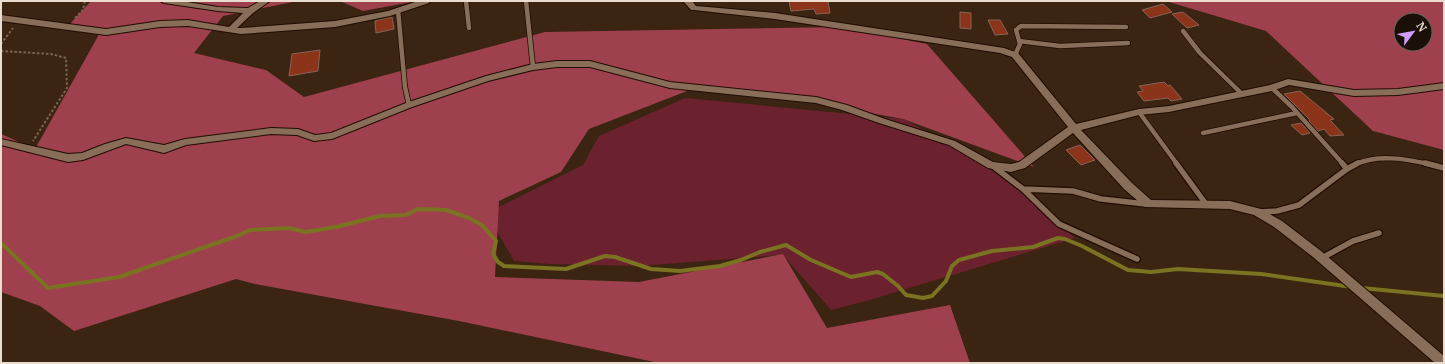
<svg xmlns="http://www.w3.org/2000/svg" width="1445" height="364" font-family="Merriweather,serif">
<rect width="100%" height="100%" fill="#3b2411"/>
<!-- green -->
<path fill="#6b212e" d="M685,98L903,119L997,169L1075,238L866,301L831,310L783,255L639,266L550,264L514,261L487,213L583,165L599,136Z"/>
<!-- forest -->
<path fill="#9e404d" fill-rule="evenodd" d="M91,1H298L223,16L194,53L266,70L304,97L545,32L842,27L927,44L1034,167L903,119L772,95L695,88L589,129L561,172L499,201L495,277L639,282L783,254L827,328L950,305L970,363H659L459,321L255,284L236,279L74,331L40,306L1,292V134L35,149L102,29L69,25Z
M340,1H417L363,11Z
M1129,1H1444V150L1373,131L1266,31L1169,2ZM1401,20H1425V44H1401Z"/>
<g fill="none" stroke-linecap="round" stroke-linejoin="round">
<!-- stream -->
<path stroke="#7a7321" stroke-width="4" d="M1,243L48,288L119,277L237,236L250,230L289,228L305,232L336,227L380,216L406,215L418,209L446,210L469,218L482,225L496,241L493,254L498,262L504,266L566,269L605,256L615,257L651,269L680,271L720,266L741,260L760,252L786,245L811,260L851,277L877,272L883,274L898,286L906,295L923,298L932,296L946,281L952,266L959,260L992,251L1033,247L1058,238L1065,239L1082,246L1128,270L1151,272L1178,269L1261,274L1352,287
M1362,288L1444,296"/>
</g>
<!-- building -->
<path fill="#8c341a" stroke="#856359" d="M789,1H828L830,13L816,14L814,9L791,11Z
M1163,4L1172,12L1150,18L1142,10Z
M960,12L971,13V29L960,28Z
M1183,12L1199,25L1187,28L1172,14Z
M392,17L394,29L376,33L375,21Z
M988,20H1000L1008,34L995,35Z
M320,50L318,71L289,76L292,54Z
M1164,82L1168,86L1170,85L1182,99L1171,101L1168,98L1144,101L1137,92L1143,91L1139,86Z
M1300,91L1334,119L1330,120L1344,135L1330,136L1324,129L1318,131L1309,121L1310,120L1284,94Z
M1301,123L1310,133L1302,135L1291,125Z
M1080,145L1095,160L1081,165L1066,150Z"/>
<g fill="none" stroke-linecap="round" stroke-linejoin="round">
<!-- lane-far1 casing -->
<g stroke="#210c00" stroke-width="6">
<path id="lane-far1" d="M466,1L469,28
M526,1L533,67
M398,10L405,87L409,105
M1183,31L1200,53L1242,94
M1019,41L1060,46L1128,43
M1015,55L1020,44L1016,30L1021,26L1126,27
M1272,88L1292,107L1343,164
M1139,112L1177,164
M1203,133L1297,113
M1356,164C1378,154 1406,159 1429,164"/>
</g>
<!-- lane casing -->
<g stroke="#210c00" stroke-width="8">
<path id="lane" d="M1176,163L1206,204
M1342,163L1347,169
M1425,163L1444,168
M993,166L1023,189L1073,191L1101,199L1146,204
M1023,189L1059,224L1137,259
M1259,212L1277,211L1299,205L1347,169L1358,163
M1322,258L1353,241L1379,233"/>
</g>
<!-- street casing -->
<g stroke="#210c00" stroke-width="2">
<path id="street" d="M160,1H181L218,7L248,8L260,1H270L253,13L237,28H241L335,21L388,11L418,1H430L429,3L390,16L335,27L241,34L188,26L160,27L106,35L1,21V15L106,29L160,21L188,20L229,27L243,13L218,11L164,3Z
M683,1H692L696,6L775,13L1004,48L1018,53L1076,124L1139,109L1169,106L1270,85L1288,79L1354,90L1398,89L1444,83V89L1398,95L1354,96L1289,85L1272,91L1169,112L1139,115L1081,130L1132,183L1151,200L1230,201L1261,209L1282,221L1321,251L1444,356V363H1435L1313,257L1274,227L1254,215L1230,209L1145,207L1124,189L1073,133L1025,168L1011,172L988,168L949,145L879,123L842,110L816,103L670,88L590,67H557L533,70L488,81L412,107L332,139L314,141L297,135L271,134L186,145L164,153L126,144L83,160L68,162L1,145V139L68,154L82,153L105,144L126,138L164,145L185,139L271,128L298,129L315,135L331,133L406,103L486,76L533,64L557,61H590L670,82L816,97L847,105L885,119L955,141L993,162L1011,164L1019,162L1068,127L1012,57L1000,53L775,19L694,10H691Z"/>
</g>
<!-- path -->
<path stroke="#796554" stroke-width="2" stroke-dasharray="2.5 2" stroke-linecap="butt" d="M75,18L83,10L85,1
M1,44L13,28
M1,51L51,54L66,58L67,88L33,141"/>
<!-- lane-far1 -->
<use href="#lane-far1" stroke="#886d59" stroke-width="4.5"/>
<!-- lane -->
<use href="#lane" stroke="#886d59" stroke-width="5.5"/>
<!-- street -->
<use href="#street" fill="#886d59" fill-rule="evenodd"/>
</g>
<!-- border -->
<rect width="1445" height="364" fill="none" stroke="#ebdcd0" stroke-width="4"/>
<!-- north arrow -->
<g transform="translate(1413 32) rotate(58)"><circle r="19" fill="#1a1008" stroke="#6e6258"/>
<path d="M0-3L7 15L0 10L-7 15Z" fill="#cf9dff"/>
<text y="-6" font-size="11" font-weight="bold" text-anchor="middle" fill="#ebdcd0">N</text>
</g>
</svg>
